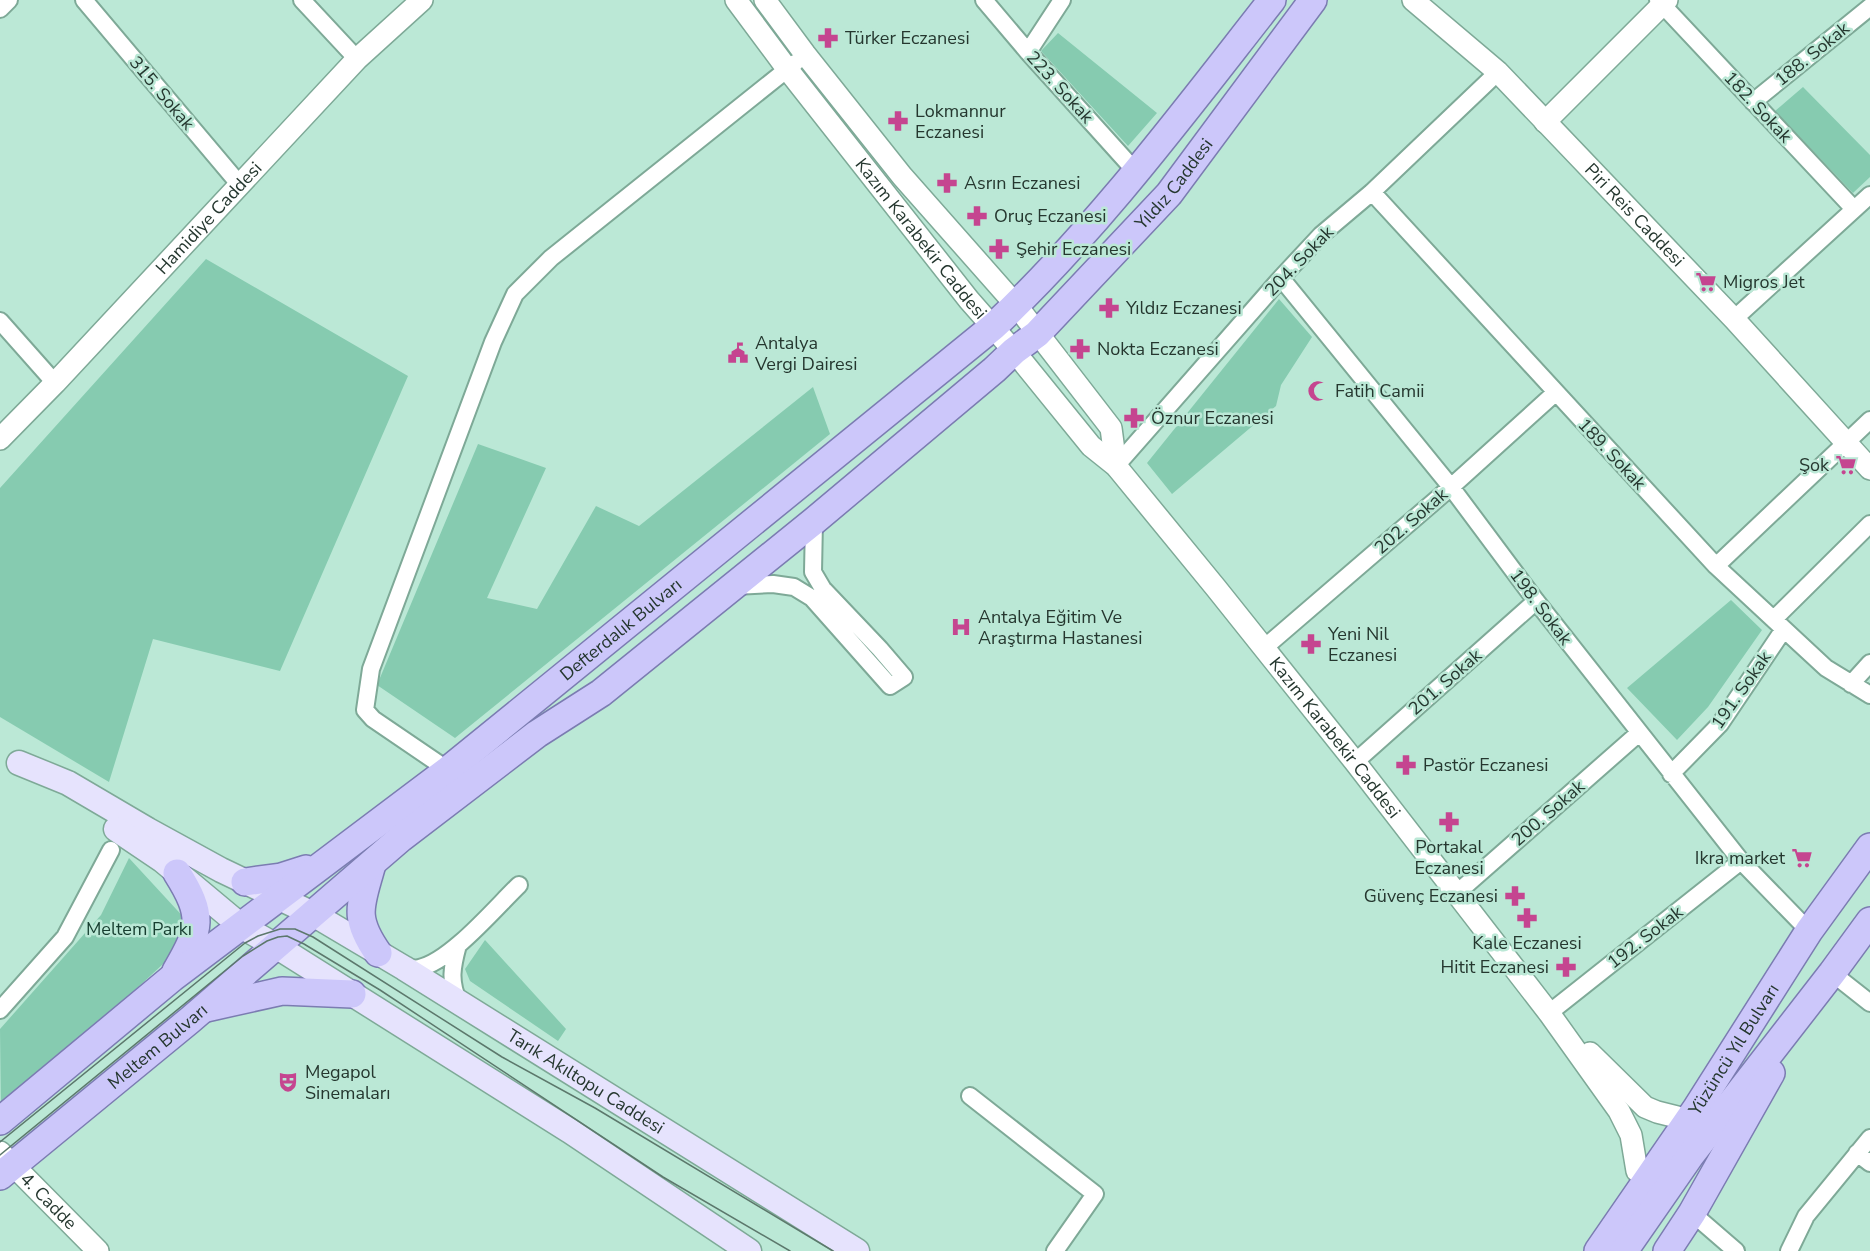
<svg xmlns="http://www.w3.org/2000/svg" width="1870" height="1251" font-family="'Nunito Sans',sans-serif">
<rect width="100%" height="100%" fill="#bbe8d6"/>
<!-- green -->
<path fill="#86cbb0" d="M1058,33L1157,113L1128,146L1041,51Z
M1803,87L1870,155V177L1853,193L1775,111Z
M206,259L408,376L280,671L153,639L109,782L0,717V488Z
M1279,299L1312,337L1281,385L1276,406L1172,494L1147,463Z
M813,387L830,434L455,738L377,685L478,444L546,468L487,598L537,609L596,506L639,526Z
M1731,600L1762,630L1708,707L1677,740L1627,688Z
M129,858L188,922L189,940L1,1114L0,1029L101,915Z
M485,940L566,1029L558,1041L470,981L465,969Z"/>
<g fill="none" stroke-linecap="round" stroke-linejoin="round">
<!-- minor casing -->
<g stroke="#7ea997" stroke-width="20">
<path id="minor" d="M84,0L240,185
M302,0L357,59
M984,0L1028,52L1137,173
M1658,0L1854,209
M0,9L9,0
M1028,52L1062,0
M1753,102L1870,7
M1372,192L1716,566L1826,668L1870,695
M1281,278L1451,487L1536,601L1741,861L1809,931
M1734,319L1870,195
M0,321L55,383
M1116,466L1281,278L1321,235L1372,192L1498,72
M1716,566L1870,420
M735,586L773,584L794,587L812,598L890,686L904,677L880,649L823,589L813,572L814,521
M1774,619L1870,524
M1264,648L1451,487L1555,393
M1851,684L1870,663
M1355,762L1536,601
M448,770L373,719L365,710L371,669L493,342L515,294L551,258L795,63
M1671,774L1720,724L1784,629
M1457,893L1639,733
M458,945C452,967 449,981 459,1003
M404,968C409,968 414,969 419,968C450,962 496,907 519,885
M1832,973L1870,1003
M0,1010L65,937L111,850
M1549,1013L1741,861
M970,1096L1095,1194L1055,1251
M1857,1153L1870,1163
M1692,1213L1736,1251
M1789,1251L1806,1216L1870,1138"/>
</g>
<!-- tertiary casing -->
<g stroke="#7ea997" stroke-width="24">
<g id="tertiary">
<path id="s1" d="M736,0L788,70L969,300L1014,351L1091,446L1116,466L1216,588L1355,762L1549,1013L1619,1111L1631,1135L1637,1171"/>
<path d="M765,0L805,54L902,176L1016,305L1111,428L1116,466"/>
<path id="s2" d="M1413,0L1498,72L1734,319L1870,469"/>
<path d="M1545,122L1667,0"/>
<path id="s3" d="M0,439L55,383L357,59L422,0"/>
<path d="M1590,1053L1645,1107L1657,1112L1677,1117"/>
<path id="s4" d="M0,1152L98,1251"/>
</g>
</g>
<!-- secondary casing -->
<g stroke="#7ea997" stroke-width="27">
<g id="secondary">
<path id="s5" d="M19,763L68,783L148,830L221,870L313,914L404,968L857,1251"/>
<path d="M116,829L162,860L241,926L276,946L570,1131L749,1251"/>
</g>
</g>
<!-- primary casing -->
<g stroke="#7b7cb1" stroke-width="30">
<g id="primary">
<path d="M372,864C361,905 352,916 378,953"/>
<path d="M245,882L281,877L306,869"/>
<path d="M176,971C201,928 204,916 177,873"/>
<path d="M206,1008L282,991L352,994"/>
<path id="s6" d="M0,1121L172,978L448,770L994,326C1098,228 1184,112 1272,0"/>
<path id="s7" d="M0,1176L190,1020L401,838L537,734L601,693L814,521L994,370L1014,351L1037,334L1169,194L1313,0"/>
<path id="s8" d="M1598,1251L1696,1109L1809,931L1870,847"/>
<path d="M1624,1251L1690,1156L1832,973L1870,921"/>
<path d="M1667,1251L1692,1213L1771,1073"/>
</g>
</g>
<!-- minor -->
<use href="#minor" stroke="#fff" stroke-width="16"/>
<!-- tertiary -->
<use href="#tertiary" stroke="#fff" stroke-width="21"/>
<!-- secondary -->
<use href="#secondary" stroke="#e6e3fd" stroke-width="24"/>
<!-- primary -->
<use href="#primary" stroke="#ccc7fa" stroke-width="27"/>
<!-- tram -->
<path stroke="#5c786c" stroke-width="1.5" d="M0,1142L245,943L258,936L280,929H295L313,937L502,1057L595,1108L833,1251
M0,1155L243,956L267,941L278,937L287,936L304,944L380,990L663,1177L790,1251"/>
</g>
<!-- icons -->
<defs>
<g id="pharmacy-bare" transform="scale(1.62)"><path d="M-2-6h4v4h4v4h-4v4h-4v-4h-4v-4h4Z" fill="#c54590" stroke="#bbe8d6" stroke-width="2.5" paint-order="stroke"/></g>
<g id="supermarket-bare" transform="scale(1.62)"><path d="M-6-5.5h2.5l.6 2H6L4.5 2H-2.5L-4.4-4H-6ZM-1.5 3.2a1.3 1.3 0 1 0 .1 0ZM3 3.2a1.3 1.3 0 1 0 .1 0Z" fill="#c54590" stroke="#bbe8d6" stroke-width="2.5" paint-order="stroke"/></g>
<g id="civic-bare" transform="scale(1.62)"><path d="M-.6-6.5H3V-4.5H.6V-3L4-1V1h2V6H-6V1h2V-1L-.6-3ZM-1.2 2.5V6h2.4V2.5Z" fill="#c54590" stroke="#bbe8d6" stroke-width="2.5" paint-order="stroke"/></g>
<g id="mosque-bare" transform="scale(1.62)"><path d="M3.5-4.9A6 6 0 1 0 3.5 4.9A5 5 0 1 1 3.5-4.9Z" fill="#c54590" stroke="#bbe8d6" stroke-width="2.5" paint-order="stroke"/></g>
<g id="hospital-bare" transform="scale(1.62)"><path d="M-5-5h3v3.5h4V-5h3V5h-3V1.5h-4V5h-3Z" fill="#c54590" stroke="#bbe8d6" stroke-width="2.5" paint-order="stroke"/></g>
<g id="theatre-bare" transform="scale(1.62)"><path d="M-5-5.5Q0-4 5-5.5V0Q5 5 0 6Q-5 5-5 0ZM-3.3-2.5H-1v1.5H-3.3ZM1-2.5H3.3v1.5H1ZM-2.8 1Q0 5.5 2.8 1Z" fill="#c54590" stroke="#bbe8d6" stroke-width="2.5" paint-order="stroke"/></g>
</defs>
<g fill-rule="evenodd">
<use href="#pharmacy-bare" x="828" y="38"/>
<use href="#pharmacy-bare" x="898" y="121"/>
<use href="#pharmacy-bare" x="947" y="183"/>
<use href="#pharmacy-bare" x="977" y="216"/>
<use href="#pharmacy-bare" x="999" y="249"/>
<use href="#supermarket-bare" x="1706" y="282"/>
<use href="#pharmacy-bare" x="1109" y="308"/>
<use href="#pharmacy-bare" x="1080" y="349"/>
<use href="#civic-bare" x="738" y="353"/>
<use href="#mosque-bare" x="1318" y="391"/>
<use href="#pharmacy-bare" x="1134" y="418"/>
<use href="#supermarket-bare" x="1846" y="465"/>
<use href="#hospital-bare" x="961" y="627"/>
<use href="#pharmacy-bare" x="1311" y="644"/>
<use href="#pharmacy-bare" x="1406" y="765"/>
<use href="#pharmacy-bare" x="1449" y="822"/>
<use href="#supermarket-bare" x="1802" y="858"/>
<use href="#pharmacy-bare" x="1515" y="896"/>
<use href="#pharmacy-bare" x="1527" y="918"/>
<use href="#pharmacy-bare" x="1566" y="967"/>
<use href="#theatre-bare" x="288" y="1082"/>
</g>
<g text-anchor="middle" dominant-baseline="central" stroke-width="5" stroke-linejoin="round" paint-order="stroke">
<!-- poi labels -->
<g font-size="18" fill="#25372f" stroke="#bbe8d6" text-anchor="start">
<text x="845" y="38">Türker Eczanesi</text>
<text x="915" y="111">Lokmannur<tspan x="915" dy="21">Eczanesi</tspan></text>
<text x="964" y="183">Asrın Eczanesi</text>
<text x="994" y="216">Oruç Eczanesi</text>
<text x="1016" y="249">Şehir Eczanesi</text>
<text x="1723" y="282">Migros Jet</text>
<text x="1126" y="308">Yıldız Eczanesi</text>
<text x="755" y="343">Antalya<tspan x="755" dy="21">Vergi Dairesi</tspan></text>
<text x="1097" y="349">Nokta Eczanesi</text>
<text x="1335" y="391">Fatih Camii</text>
<text x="1151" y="418">Öznur Eczanesi</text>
<text x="1829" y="465" text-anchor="end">Şok</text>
<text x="978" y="617">Antalya Eğitim Ve<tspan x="978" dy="21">Araştırma Hastanesi</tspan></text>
<text x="1328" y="634">Yeni Nil<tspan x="1328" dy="21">Eczanesi</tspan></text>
<text x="1423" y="765">Pastör Eczanesi</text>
<text x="1449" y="847" text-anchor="middle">Portakal<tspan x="1449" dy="21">Eczanesi</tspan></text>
<text x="1785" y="858" text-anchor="end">Ikra market</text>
<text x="1498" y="896" text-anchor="end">Güvenç Eczanesi</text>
<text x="1527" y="943" text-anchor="middle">Kale Eczanesi</text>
<text x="1549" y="967" text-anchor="end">Hitit Eczanesi</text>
<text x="305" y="1072">Megapol<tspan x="305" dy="21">Sinemaları</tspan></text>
</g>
<!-- street labels -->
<g font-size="18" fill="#25372f" stroke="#bbe8d6">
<text transform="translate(1812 54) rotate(-39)">188. Sokak</text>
<text transform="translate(1060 87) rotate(48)">223. Sokak</text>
<text transform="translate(162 93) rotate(50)">315. Sokak</text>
<text transform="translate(1758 107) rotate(47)">182. Sokak</text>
<text stroke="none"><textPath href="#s7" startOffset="1540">Yıldız Caddesi</textPath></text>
<text stroke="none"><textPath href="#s2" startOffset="309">Piri Reis Caddesi</textPath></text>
<text stroke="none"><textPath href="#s3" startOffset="304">Hamidiye Caddesi</textPath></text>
<text stroke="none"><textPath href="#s1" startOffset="302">Kazım Karabekir Caddesi</textPath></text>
<text transform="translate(1299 261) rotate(-46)">204. Sokak</text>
<text transform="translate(1612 454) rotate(47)">189. Sokak</text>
<text transform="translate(1411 521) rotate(-41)">202. Sokak</text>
<text transform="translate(1541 607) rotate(53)">198. Sokak</text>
<text stroke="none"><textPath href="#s6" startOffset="792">Defterdalık Bulvarı</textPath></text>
<text transform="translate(1445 682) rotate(-41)">201. Sokak</text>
<text transform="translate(1741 690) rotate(-55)">191. Sokak</text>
<text stroke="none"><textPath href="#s1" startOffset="951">Kazım Karabekir Caddesi</textPath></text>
<text transform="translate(1548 813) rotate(-41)">200. Sokak</text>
<text transform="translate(1645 937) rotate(-38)">192. Sokak</text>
<text stroke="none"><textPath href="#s7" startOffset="204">Meltem Bulvarı</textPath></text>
<text stroke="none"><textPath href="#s8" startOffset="243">Yüzüncü Yıl Bulvarı</textPath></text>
<text stroke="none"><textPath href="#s5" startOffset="651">Tarık Akıltopu Caddesi</textPath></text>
<text stroke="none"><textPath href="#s4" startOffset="69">4. Cadde</textPath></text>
</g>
<!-- park labels -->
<g font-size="18" fill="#173e30" stroke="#bbe8d6">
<text x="139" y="929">Meltem Parkı</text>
</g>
</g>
</svg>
